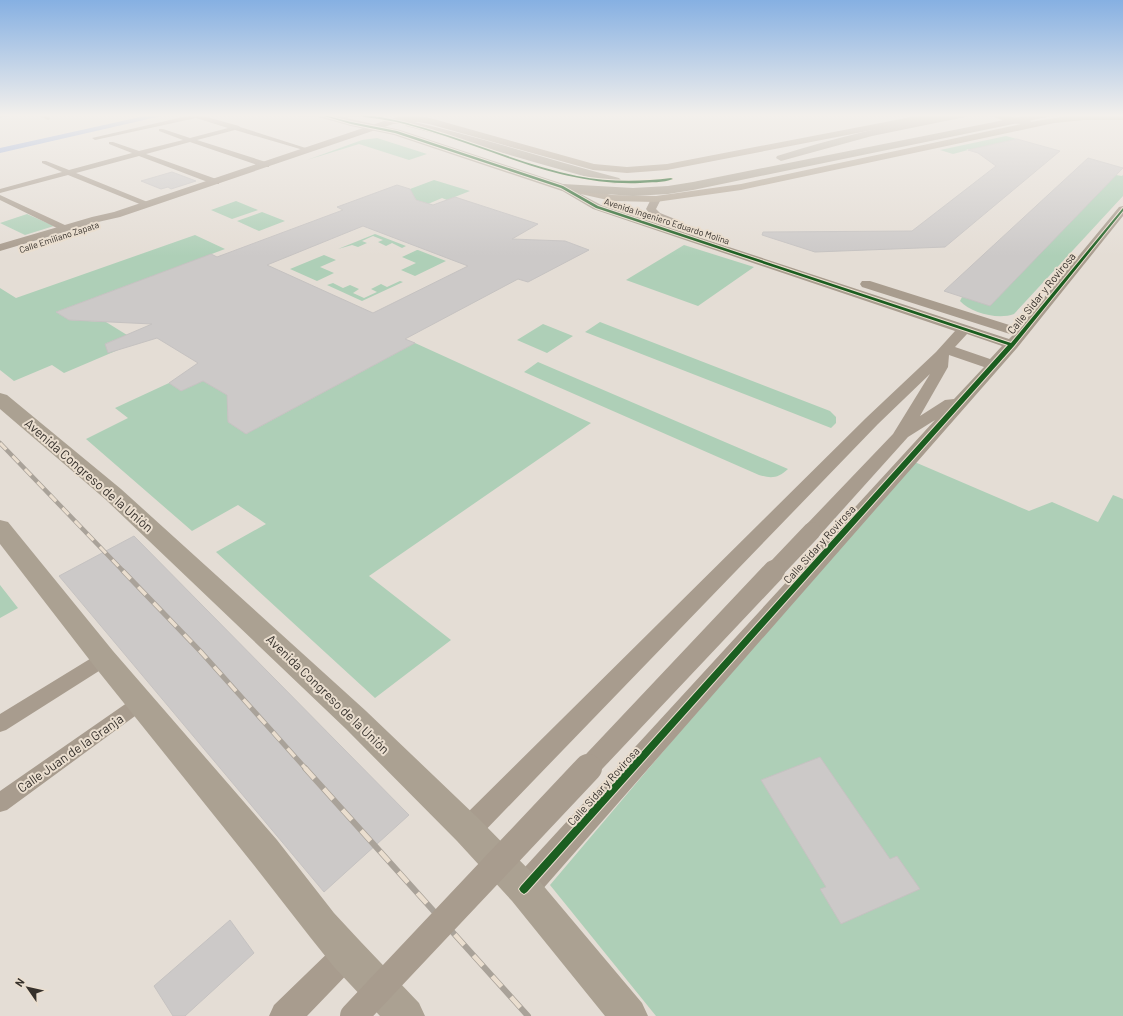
<svg xmlns="http://www.w3.org/2000/svg" width="1123" height="1016" font-family="Barlow,sans-serif">
<rect width="100%" height="100%" fill="#e4ddd5"/>
<!-- green -->
<path fill="#aecfb7" d="M1006,136L1017,139L973,149H966L968,150L953,154L940,150Z
M377,138L427,154L409,160L359,144L307,160L362,140Z
M1116,175L1122,176L1123,175V196L1014,314C998,320 971,313 960,301L962,297L990,305Z
M434,180L470,191L447,200L442,198L428,204L416,200L410,189Z
M236,201L258,210L232,219L211,210Z
M262,212L285,221L259,231L237,221Z
M27,214L54,226L25,235L0,223Z
M375,234L406,246L402,248L392,243L386,246L378,242L383,240L373,236L362,241L367,243L358,247L352,245L338,249Z
M195,235L225,249L56,312L69,320L106,322L127,335L107,343L118,350L64,373L52,365L14,381L0,370V288L16,298Z
M684,245L754,267L698,306L626,280Z
M417,250H418L446,261L415,276L401,270L416,263L402,257Z
M324,255L336,260L320,267L334,273L317,281L290,269Z
M400,281L403,282L362,301L327,285L333,283L343,288L350,285L359,289L353,293L364,298L377,292L371,289L381,284L387,287Z
M600,322L830,411L836,417V423L831,428L585,332Z
M543,324L573,336L547,353L517,340Z
M415,343L591,423L369,576L451,640L375,698L216,552L266,524L238,505L192,531L86,439L128,418L115,408L169,383L181,391L203,381L227,395L228,422L246,434Z
M538,362L788,469C778,478 772,479 759,475L524,372Z
M910,460L1029,511L1052,502L1098,522L1113,495L1123,499V1016H656L550,885Z
M0,585L18,608L0,618Z"/>
<!-- water -->
<path fill="#94a9d9" d="M154,114H170L0,153V148Z"/>
<!-- building -->
<path fill="#ccc9c8" stroke="#c5c2c1" fill-rule="evenodd" d="M1017,139L1060,151L945,247L815,252L762,235L763,232L912,231L996,166L978,153L968,150Z
M1088,158L1123,168L990,306L944,291Z
M172,172L196,181L171,189L168,187L161,189L141,181Z
M397,185L410,189L416,200L433,205L455,197L538,224L512,239L565,241L589,250L528,282L518,279L405,339L415,343L246,434L228,422L227,395L203,381L181,391L169,383L198,363L157,338L108,353L105,344L152,324L69,320L56,312L211,254L217,257L343,210L337,207ZM363,226L468,266L373,313L267,265Z
M134,536L409,815L324,892L59,576Z
M820,757L890,859L897,856L920,889L841,924L820,889L826,887L761,780Z
M230,920L254,953L185,1016H173L154,986Z"/>
<g fill="none" stroke-linecap="round" stroke-linejoin="round">
<!-- minor -->
<path fill="#a89c8e" fill-rule="evenodd" d="M0,114H14L0,118Z
M35,114H43L51,118L48,120Z
M196,114L239,126L240,127L312,150L307,151L235,130L197,140L269,163V167H263L190,142L146,154L219,180V184H213L139,156L76,173L150,203L151,205L147,207L68,175L0,193V189L62,172L42,163V161H46L69,170L132,153L109,144V142H113L139,151L183,140L159,131V129H163L190,138L228,128L196,118L95,140L92,138Z
M0,195L67,226L68,228L64,231L61,230L0,200Z
M104,652L110,654L113,659L110,664L6,730L0,732V714L98,654Z
M140,695L146,698L149,703L146,708L7,810L0,812V791L134,698Z"/>
<!-- tertiary -->
<path fill="#a89c8e" fill-rule="evenodd" d="M390,119H393L397,121L396,123L120,217L98,222L0,251V244L92,217L114,212Z
M562,184L601,205L1009,339L1013,335L862,287L860,284L862,281H870L1019,328L1119,207L1123,206V216L1017,348L534,899L524,903L514,899L510,889L514,879L935,420L908,437L819,536L812,537L805,536L803,531L805,526L893,434L930,374L878,424L477,839L468,843L459,839L455,830L459,821L866,418L936,352L955,331L593,209L559,189L557,187L559,185ZM967,334L1002,346L990,359L955,347ZM949,355L984,367L954,399L945,400L920,416L948,367Z
M656,196L661,199L656,209L660,213L680,221L681,223L680,225C668,228 652,218 646,209L652,197Z
M347,939L357,944L362,954L357,964L307,1016H269L274,1005L337,944Z"/>
<!-- secondary -->
<path fill="#b0a392" fill-rule="evenodd" d="M927,114H944L940,117L667,170L627,173L593,170L429,124L418,122L393,124L389,121C395,114 421,117 430,118L594,164L627,167L667,164Z
M990,114H1002L1015,118L1030,120L1031,122C1062,116 1092,114 1123,114V120H1084L1054,123L741,190L656,202L612,201L558,189L557,187L562,184L612,195L656,196L741,184L1021,124L1011,123L991,116Z"/>
<!-- primary -->
<path fill="#aba192" fill-rule="evenodd" d="M313,114H328L400,130L563,184L633,188L668,186L693,182L1034,114H1052L1047,117L693,190L668,194L633,196L562,191L394,135L351,126L315,116Z
M410,121C481,137 549,160 619,178L621,180L619,182L615,184C545,167 477,144 406,126L405,124Z
M0,393L7,395L121,489L366,711L479,819L536,877L642,1003L648,1016H605L512,901L457,841L346,729L105,499L0,409Z
M0,520L8,522L113,651L277,840L334,913L360,941L419,1003L425,1016H380L334,967L310,937L253,864L95,667L0,544Z"/>
<!-- trunk -->
<path fill="#aea496" fill-rule="evenodd" d="M950,114H970L965,117L872,136L781,161L776,158L777,156C834,138 892,124 950,114Z"/>
<!-- rail-far3 casing -->
<g stroke="#a9a299" stroke-width="2">
<path id="rail-far3" d="M278,114L335,117L385,114"/>
</g>
<!-- rail-far2 casing -->
<g stroke="#a9a299" stroke-width="4.5">
<path id="rail-far2" d="M0,443L124,572"/>
</g>
<!-- rail-far1 casing -->
<g stroke="#a9a299" stroke-width="5">
<path id="rail-far1" d="M123,571L201,652L306,769"/>
</g>
<!-- rail casing -->
<g stroke="#a9a299" stroke-width="6">
<path id="rail" d="M305,768L528,1016"/>
</g>
<!-- rail-far3 -->
<use href="#rail-far3" stroke="#eadecf" stroke-width="1.5" stroke-dasharray="4.5" stroke-linecap="butt"/>
<!-- rail-far2 -->
<use href="#rail-far2" stroke="#eadecf" stroke-width="3" stroke-dasharray="9" stroke-linecap="butt"/>
<!-- rail-far1 -->
<use href="#rail-far1" stroke="#eadecf" stroke-width="3.5" stroke-dasharray="11" stroke-linecap="butt"/>
<!-- rail -->
<use href="#rail" stroke="#eadecf" stroke-width="4.5" stroke-dasharray="14" stroke-linecap="butt"/>
<!-- tertiary-bridge-far2 -->
<path stroke="#a89c8e" stroke-width="18" d="M773,572L812,531"/>
<!-- tertiary-bridge-far1 -->
<path stroke="#a89c8e" stroke-width="22" d="M587,769L774,571"/>
<!-- tertiary-bridge -->
<path stroke="#a89c8e" stroke-width="28" d="M354,1016L588,768"/>
<!-- cycleway casing -->
<g stroke="#eadecf" stroke-width="2">
<path id="cycleway" d="M317,114H320L351,122L397,131L563,186L598,206L1011,343L1123,208V211L1014,346L527,892L524,894L521,892L519,889L521,886L1008,345L596,208L561,188L395,133L351,124Z
M356,114C364,114 372,116 380,117C403,121 425,128 447,135C490,149 533,167 577,176C608,182 640,182 671,178L673,179C663,183 650,182 640,183C563,186 497,151 426,130C412,126 399,122 385,120C376,118 363,118 356,114Z"/>
</g>
<!-- cycleway -->
<use href="#cycleway" fill="#1b5e20" fill-rule="evenodd"/>
</g>
<!-- sky -->
<linearGradient id="sky" x2="0" y2="1"><stop stop-color="#86b0e2"/><stop offset="0.45" stop-color="#f3f0ec"/><stop offset="1" stop-color="#f3f0ec" stop-opacity="0"/></linearGradient>
<rect width="1123" height="256" fill="url(#sky)"/>
<g text-anchor="middle" dominant-baseline="central" stroke-width="4" stroke-linejoin="round" paint-order="stroke">
<!-- far-street labels -->
<g font-size="9" fill="#36312c" stroke="#eadecf">
<text transform="translate(667 221) rotate(18)">Avenida Ingeniero Eduardo Molina</text>
<text transform="translate(59 237) rotate(-18)">Calle Emiliano Zapata</text>
</g>
<!-- street labels -->
<g font-size="11" fill="#36312c" stroke="#eadecf">
<text transform="translate(1041 293) rotate(-51)">Calle Sidar y Rovirosa</text>
<text transform="translate(819 544) rotate(-48)">Calle Sidar y Rovirosa</text>
<text transform="translate(603 786) rotate(-48)">Calle Sidar y Rovirosa</text>
</g>
<!-- near-street labels -->
<g font-size="13" fill="#36312c" stroke="#eadecf">
<text transform="translate(89 475) rotate(41)">Avenida Congreso de la Unión</text>
<text transform="translate(328 694) rotate(44)">Avenida Congreso de la Unión</text>
<text transform="translate(70 753) rotate(-35)">Calle Juan de la Granja</text>
</g>
</g>
<!-- north arrow -->
<g transform="translate(28 988) rotate(304)" stroke="#eadecf" stroke-width="3" paint-order="stroke">
<path d="M0-3L7 15L0 10L-7 15Z" fill="#36312c"/>
<text y="-6" font-size="11" font-weight="bold" text-anchor="middle" fill="#36312c">N</text>
</g>
</svg>
